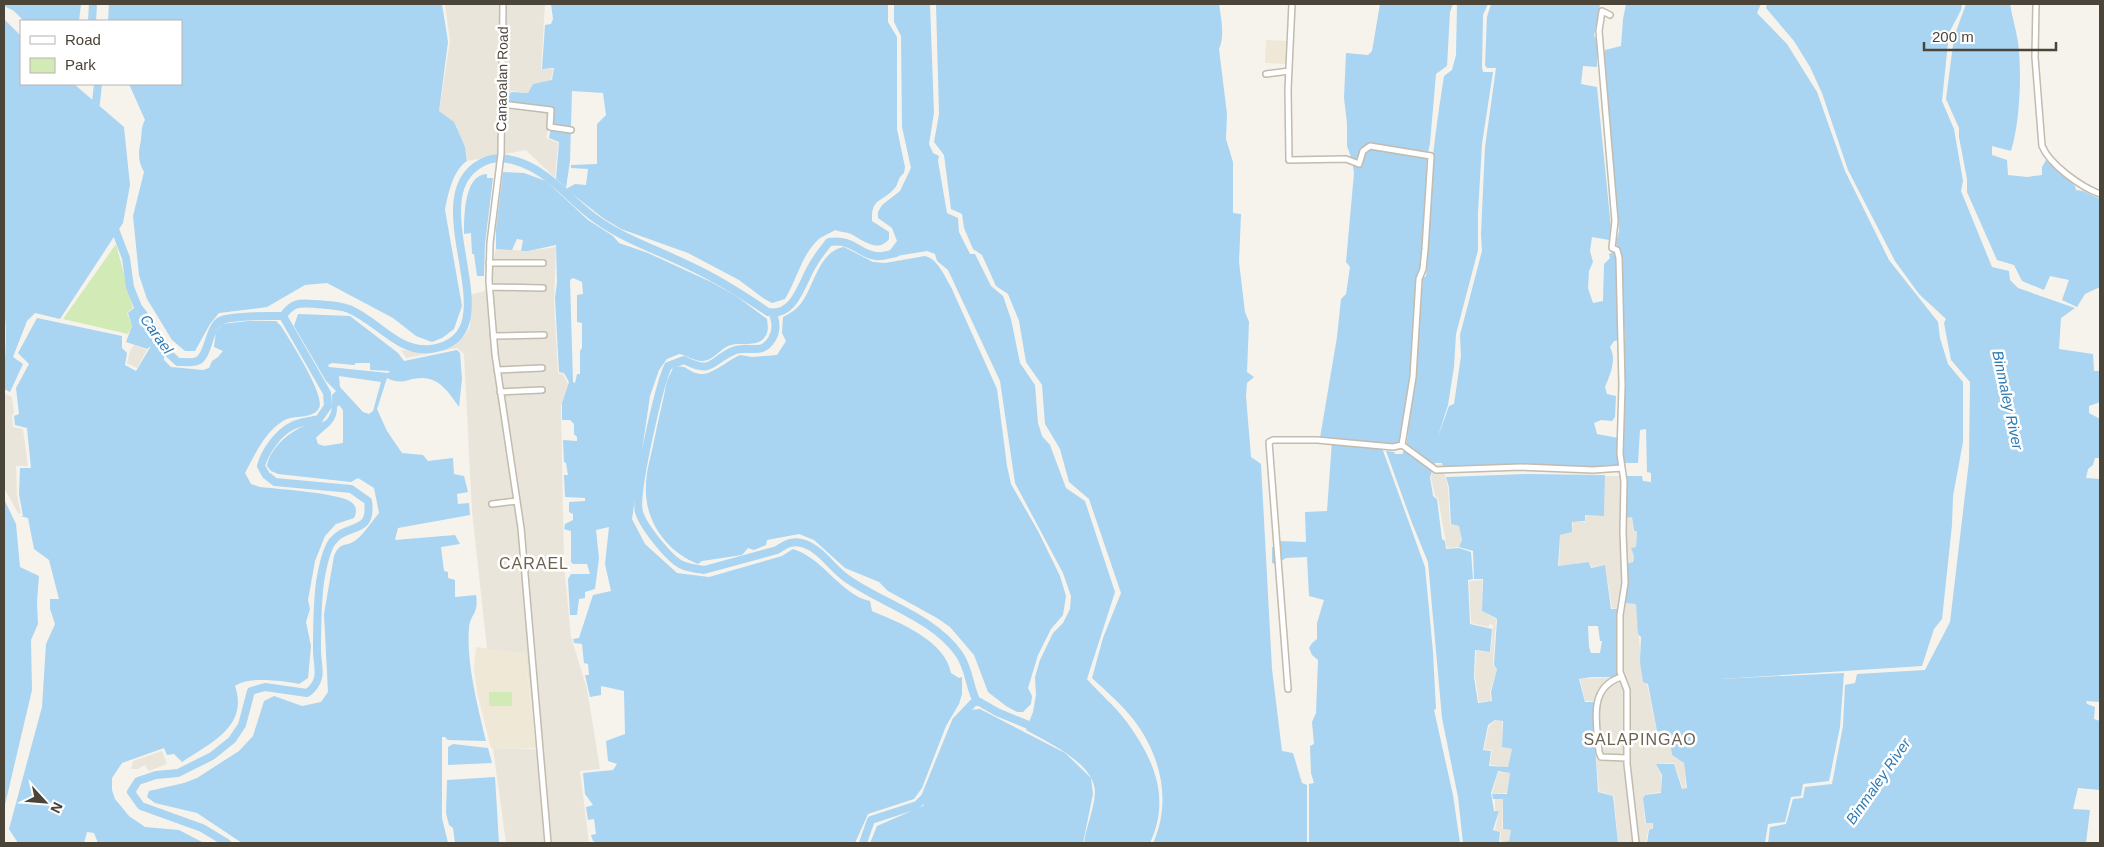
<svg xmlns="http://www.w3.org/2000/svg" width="2104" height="847" font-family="Helvetica,sans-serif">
<rect width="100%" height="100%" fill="#f6f3ec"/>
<!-- residential -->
<path fill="#eae5da" d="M445,4H545L541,69H553L551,81L533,84L528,93L511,91L507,94V103L553,111L546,138L558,143L555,178L526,150L468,161L465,147L439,111L450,41Z
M556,247L554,303L558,373L563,374L568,384L561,406L564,565L571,637L587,689L600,769L580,771L589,843H506L493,748L537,749L525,654L487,649L472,511L464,354L457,348L406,358L401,350L427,352L448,347L464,336L470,327V295L485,291L496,249L528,251Z
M134,345L147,350L137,368L127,363L130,351Z
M4,393L12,397L14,412L12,415L13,427L23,429L28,466H16L17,495L21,514L18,513L4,488Z
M1442,464L1448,487L1450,524L1459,526L1462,540L1459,547L1447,548L1438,498L1435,496L1431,477L1434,465Z
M1605,476H1624L1625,518L1632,517L1633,531H1637L1636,547L1631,548L1634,556L1632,562L1624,563V603L1636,604L1643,682L1647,684L1657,731L1662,732L1663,738L1670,740L1672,755L1684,763L1686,788L1683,789L1674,763L1656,764L1661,775V792L1644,795L1643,799L1645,823H1653L1652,828L1648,830L1646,843H1618L1614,796L1599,791L1594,727V701H1585L1580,679L1619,677L1617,609L1612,608L1605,565L1591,567L1590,562L1559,566L1560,535L1572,532L1573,522H1585L1586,515L1604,516Z
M1482,580V611L1496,619L1493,665L1497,669L1490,692L1491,701L1479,702L1475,676L1476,651L1491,652L1493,625L1490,624L1488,627L1471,623L1469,581Z
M1496,720L1502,721V747L1512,749L1508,767L1490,765L1492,750L1484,749L1489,726Z
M162,751L167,764L149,771L145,765L138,769H131L133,761Z
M1498,772L1510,773L1507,793L1492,794Z
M1495,799H1503L1502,829L1511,830L1509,841H1500L1501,832L1495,830L1499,811L1495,810Z"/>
<!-- education -->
<path fill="#efe8d6" d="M1266,40L1288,41L1287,64L1265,63Z
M476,647L525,654L536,748H491L477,692L474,667Z"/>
<!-- green -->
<path fill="#d2eab5" d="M116,244L133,308L127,313L132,326L128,334L63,319Z
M489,692H512V706H489Z"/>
<!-- water -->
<path fill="#a9d4f2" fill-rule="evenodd" d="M4,4H81L79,21H24L14,11L4,6Z
M109,4H442L448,42L439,111L454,122L465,147L467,161C453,170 448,194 445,210L462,306L454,329L442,338L432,342L416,336L393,318L327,283L305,285L267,307L219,313L210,324L195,351H185L172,340L147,299L139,275L133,216L144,172C138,161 138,153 141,140C142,132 141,127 145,120L129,84H181V21H108Z
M551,4H888V22L897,37V129L905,167L904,173C897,178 899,185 893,190C880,203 871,199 872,221L889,232V239C878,253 864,241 851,234C846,232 840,232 835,230C829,234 819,237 815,243C801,258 796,281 785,299L772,303L763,298L739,280L688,253L621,229L603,218L566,189L575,184L586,185L588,169L571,168V165L597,164V124L606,115L603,93L572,91L570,161L566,188L556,179L559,142L549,138L554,110L508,103V94L512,92L528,93L533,84L552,80L554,68L542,69L545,25L551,24L553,19Z
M894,4H930L934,113L929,144L933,153L939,156L938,161L947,213L958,218L959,232L970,254H975L991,286L1003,296L1011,319L1020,363L1035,385L1038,423L1042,436L1050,445L1066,488L1085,501L1115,592L1087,679C1099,693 1115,706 1126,721C1154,759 1171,798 1150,843H1084C1086,827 1094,810 1095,793C1096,764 1049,743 1026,730L1033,712L1036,695L1035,677L1040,660L1053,633L1063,623L1070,609L1071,596L1063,573L1015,483L1000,381L948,270L937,261L935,254L927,251L884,258L897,241L892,228L878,218V212L882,205L900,191L911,168L902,127L901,36L894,22Z
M936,4H1219C1221,18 1225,36 1219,49L1227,114L1226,139L1233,162V213L1241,214L1239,262L1245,312L1249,322L1247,372L1254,377L1247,383L1246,396L1251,457L1261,464L1272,669L1282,751L1293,753L1302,783L1307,785V843H1153C1172,802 1161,755 1133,719C1121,704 1106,691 1092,678L1103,638L1121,593L1089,499L1069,482L1060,449L1045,424L1042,385L1026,362L1019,321L1008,294L996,286L982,255L973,249L964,228L962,214L951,209L944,155L934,142L939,114Z
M1380,4H1453L1450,12L1447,66L1436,74L1430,143L1427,158L1422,269L1416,278L1412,364L1399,442L1397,445H1381L1425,567L1433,652L1436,709L1434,710L1453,795L1460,843H1309V784L1314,783L1311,773L1310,746L1314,744L1312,722L1316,713L1318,660L1312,655L1309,648L1312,643L1317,639V623L1324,600L1309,596L1307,557L1286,558L1276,564L1272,563V547H1278V541L1306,542L1305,512L1327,511L1332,441L1320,438L1337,337L1341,299L1346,294L1350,267L1346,262L1354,173L1352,160L1347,146V123L1344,98L1346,53L1368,55L1372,51Z
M1457,4H1488L1483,15L1482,67L1483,72H1493L1482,144L1478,213V250L1456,334L1454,367L1448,405L1437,439L1449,406L1454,404L1461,356L1460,335L1482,251L1481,234L1485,147L1496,68H1487L1485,65L1487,17L1491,4H1600L1594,36L1597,40V67L1583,66L1581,84L1597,87L1611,228L1609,240L1592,237L1590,251L1593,262L1589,271L1588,288L1593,303L1603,301L1604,264L1610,258L1609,254L1614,252L1617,259L1619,340L1614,341L1610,347C1617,360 1610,375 1605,387L1607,394L1616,396L1615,417L1612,421L1601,420L1594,423L1597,434L1618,438V468L1445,472L1442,463H1435L1430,477L1433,496L1437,499L1442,539L1445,541L1446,549L1459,548L1471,552L1473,579L1468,580L1470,624L1492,629L1490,652L1475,650L1474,677L1478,703L1492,701L1491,692L1497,669L1494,665L1497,620L1496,618L1482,611L1483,579H1474L1473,551L1459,547L1462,540L1459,526L1451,524L1449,487L1446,477L1527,474L1605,475L1604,516L1585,515V521L1572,522V532L1560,535L1558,566L1589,562L1591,568L1605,565L1611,609H1617L1618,677H1592L1579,679L1585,702H1594V727L1598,792L1613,796L1618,843H1463L1458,797L1442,718L1428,562L1412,523L1386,451L1394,452L1395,454H1402L1406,448L1415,378L1423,278L1426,276C1428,255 1429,235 1429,214C1430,170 1437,120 1444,76L1452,70L1456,55ZM1588,626H1598L1600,641H1602L1600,653H1591L1589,647ZM1495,720L1503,721L1502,747L1512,749L1508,767L1489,766L1491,751L1483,750L1488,725ZM1498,771L1510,773L1507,794H1492L1493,799H1503V829L1511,830L1509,841L1499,842L1500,832L1493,830L1499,811H1494L1491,793Z
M1626,4H1761L1757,13L1787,44L1817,92L1845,171L1889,260L1938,322L1940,338L1948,364L1963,382V442L1953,496L1952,525L1942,619L1934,629L1922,666L1720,679L1844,673L1840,727L1829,781L1803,784L1801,796L1791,797L1785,822L1768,824L1765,843H1647L1649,830L1653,828V823H1646L1643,798L1645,795L1661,793L1662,775L1656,764H1674L1682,789L1687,788L1684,763L1672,755L1670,740L1663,738V732L1657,731L1648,684L1643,682L1640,662L1641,637L1638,634L1636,604L1625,603L1624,564L1633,562L1634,556L1631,548L1636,547L1637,531H1634L1632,517L1625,518V476H1642L1643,481L1651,482V473L1647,472L1646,429L1640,430L1638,463H1623L1625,338L1621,293V256L1616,243L1619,231L1604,82L1605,50L1621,46L1623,19Z
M1767,4H1962L1961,10L1949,33L1942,101L1954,129L1963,181L1961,191L1992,267L2009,271L2010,280L2018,288L2075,308L2061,318L2059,349L2093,354L2094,371H2100V402L2089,406V413L2100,419V458H2095L2093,465L2088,469L2086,478L2100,479V702L2086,701L2087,704L2095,707L2094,719L2100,721V790L2078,788L2073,809L2090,810L2086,843H1768L1770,827L1786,824L1793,799L1803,798L1805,787L1832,784L1843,726L1845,685L1855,683L1857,674L1925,670L1950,622L1969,461L1970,382L1951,360L1944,323L1946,319L1919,294L1895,261L1848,170L1822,93L1810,67L1794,41L1766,8Z
M1966,4H2010C2012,17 2016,29 2018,42C2022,73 2020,122 2011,151L1992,146V155L2007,160L2008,175L2027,177L2042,175V167L2046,160L2075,186L2076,190L2083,191L2100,199V287L2085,294L2077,307L2062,300L2069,280L2050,276L2044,290L2022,281L2014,265L1997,260L1967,192V179L1959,137V128L1946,99L1954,37Z
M4,19L21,36V84H74L124,127L130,185L123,223L60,319L35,313L27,321L13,357L23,364L10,392L4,389C4,361 8,337 4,308Z
M503,172L524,173L546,181L588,220L613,236L619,243L648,253L711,282L736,296L767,319C768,326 769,332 764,338C756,348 739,341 728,346C719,350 712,362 701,361C695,361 686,355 679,354L667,359L659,370L650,396L632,519L645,544L677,573L709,577L782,556L793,549C823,558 841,595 870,601L872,611C898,622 945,640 951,673L959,678L962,677V694L959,704L946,726L922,788L914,799L868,814L855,843H597L593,841L591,835L596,834L594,819L588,820L586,807L593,805L585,794L583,773L613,770L617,764L608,761L606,741L625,734L624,691L601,686V695L590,697L585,675H589L588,664L584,663L582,644L574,643L573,639L579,638L593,595L611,591L605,564L609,527L596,530L599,558L595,589L585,592V598L579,599L577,615H570L568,579L571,574H590L587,564H573L571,562V531L564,529L565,524L573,520V514L569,512V502L585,501V498L565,497L564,475H568L566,463L564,462L563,440L577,441V437L574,434V424L570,420H562V403L569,382L564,373L559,372L555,298L557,282L556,245L528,251H521L523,240L517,239L512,250L496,249V229ZM573,278L582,282L583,294L577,295V322L582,323V348L580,351V374H577L575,383L573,382L570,280Z
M487,174V178H493L485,244L484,276H477L474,254H472L471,233L464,234C464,217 464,174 487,174Z
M844,247L873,262L885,263L925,256C938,259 945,277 951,287L997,389L1007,466L1011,484L1038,531L1060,576L1066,596L1063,615L1051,629L1038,655L1028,688L1032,696L1031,704L1023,712H1017L1006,706L988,692L974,655L950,627L937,618L888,591L879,582L845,568L814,540L799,534L767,540L766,545L754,550L748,548L742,555L702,561L698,564C667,552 644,521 646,486C646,471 651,456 654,441C658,421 663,401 667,381L673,368C687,363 688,373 700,374C713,375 728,360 740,355L752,357L777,355L786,341L782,333L783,317C791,313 797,309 802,302C814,286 819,251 844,247Z
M134,308L151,330L154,336L153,343L164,349V360L171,367L203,370L209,368L212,361L218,357L223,351L214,347L216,332L222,324L248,321H276L281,326C289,339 326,396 319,408C313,420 293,414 283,421C265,432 255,454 245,473L251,484L260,487C277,489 340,493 351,502C357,506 357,512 354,518L336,524L325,536L315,561L308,600L310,609L306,622L311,646L308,678L299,684C284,681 247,676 235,686C249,727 210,743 182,762L174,754L167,755L164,748L122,763L112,778V790L115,799L129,816L145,827L179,830L204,843H98L94,833L87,832L84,843H18L9,829L42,707L46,644L55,624L50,609V599H59L49,560L34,549L28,518L20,516H23L19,494L20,468H31L27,428L15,425L14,416L19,414L16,388L29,364L18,353L37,318L122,336V348L127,353L125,365L136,371L151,346L147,349L126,342L132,326L128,313Z
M298,314L350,316L398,353L404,361L457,350L460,353L462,379L459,407C450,394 440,378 422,378C407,378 403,386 387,378L377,409L387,431L402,453L423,455L428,461L453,458L454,474L464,476L468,492L457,494L458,504L469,503L470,515L398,528L395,540L455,535L460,544L441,547L444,571L448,572V578L455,580V597L476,595C479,614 471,613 469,627C466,663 478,707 486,741L448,740L445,737H442V818L448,843H242L197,813L155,803L147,797L149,791L184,783L197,778L239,751L253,736L264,701L274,696L302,706L321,702L328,692L324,614L334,556C341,540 346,548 356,540C364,534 372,521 379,513L374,488L358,478L351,482L278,474L271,471L267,466C270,447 292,429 310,424C316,422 324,424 328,418C333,411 332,403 332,395L336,391L326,381L294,326ZM332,363L354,365L356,363H370V370L390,371L388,373L329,367L328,365ZM339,376L381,382L373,411L369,414L363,412L340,387ZM339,405L343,410V443L324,446L318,444L316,438C327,426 337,424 337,407Z
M4,499L16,524L20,567L39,576L37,602L38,624L31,640L32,690L4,809Z
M980,709L1065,753L1091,778L1093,794L1083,843H870L877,826L923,806L940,769L956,725L965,713L971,710Z
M453,744L488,748L492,763L448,765V747Z
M495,777L499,843H455L453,828L449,825L446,813L447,780Z"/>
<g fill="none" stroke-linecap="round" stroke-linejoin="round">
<!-- river -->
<path stroke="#a9d4f2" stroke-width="8" d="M92,21L93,4
M95,111L98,84
M113,224L126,258L130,287L138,307L156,331L166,351L178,362C184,362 192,363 197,361C209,357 208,328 220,321C230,315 270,316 283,316
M773,313C776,323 777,330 772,339C761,357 749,344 733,351C710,361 713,375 684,360L668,366C659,386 634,493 639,512C643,526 669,559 682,565C689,568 697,569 704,570L777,550C787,543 794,540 805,544C822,550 834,571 849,580C884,604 934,618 959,654C969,668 969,685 976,700L997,712L1038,729
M283,316C293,302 299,303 315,304C326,305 338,305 349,309C378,321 398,353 431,349C521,337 407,190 488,160C504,154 528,164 541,173C561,186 576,205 596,219C625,240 658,250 690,266C718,279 743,295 768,312C794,317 801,285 811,268C816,258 823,250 829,242C855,239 856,253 876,256C882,257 890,254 896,253
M227,843L202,828L141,806L131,792L138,781L156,775L178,773L212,756L232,740L242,725L251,691L265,687L307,693C313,689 316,685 318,678C320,670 317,659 317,651C317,628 317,605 320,582C322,570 325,552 332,542C347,522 373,536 368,501L351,489L275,482L266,475L261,466C265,451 278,433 292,426C299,422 311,421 319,419L328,406L327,393L283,316
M863,843L871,820L917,805L925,797L956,721L976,700"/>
<!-- minor casing -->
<g stroke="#c2bbae" stroke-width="8">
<path id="minor" d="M503,4L501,154L490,243L489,281L495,354L521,528L548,843
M1292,4L1288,89L1289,160L1346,159L1359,164L1363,151L1370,146L1431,156L1425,249L1423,269L1419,279L1413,377L1402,445
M2036,4L2035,57L2042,146C2050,165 2081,187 2100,194
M1266,74L1289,71
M502,104L551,110L550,127L571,130
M489,263H543
M490,287L543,288
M493,336L544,335
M497,370L542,368
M500,392L542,390
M1402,445L1436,470L1521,467L1593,470L1622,468L1620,454L1622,385L1619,258L1617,250L1612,248L1615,221L1599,31L1602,11L1610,15
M1622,468L1624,481L1623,532L1625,583L1620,615V672L1627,690V764L1636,843
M492,504L517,501
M1621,677C1587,688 1597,724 1599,752L1601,757L1627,758
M1288,689L1269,442L1273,440H1317L1393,447L1402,445"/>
</g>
<!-- minor -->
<use href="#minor" stroke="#fff" stroke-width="5"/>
</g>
<g text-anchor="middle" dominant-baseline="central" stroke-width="5" stroke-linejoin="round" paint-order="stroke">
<!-- street labels -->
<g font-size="14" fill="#4b4439" stroke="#fff">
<text transform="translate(502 79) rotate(-89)">Canaoalan Road</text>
</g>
<!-- water labels -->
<g font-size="15" font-style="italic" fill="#2e7ab2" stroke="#fff">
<text transform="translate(157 334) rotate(54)">Carael</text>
<text transform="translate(2008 400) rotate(78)">Binmaley River</text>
<text transform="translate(1878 781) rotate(-55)">Binmaley River</text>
</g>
<!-- quarter labels -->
<g font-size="16" letter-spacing="1" fill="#6e6250" stroke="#fff">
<text x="534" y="563">CARAEL</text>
<text x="1640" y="739">SALAPINGAO</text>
</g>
</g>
<!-- border -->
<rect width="2104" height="847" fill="none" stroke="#4b4439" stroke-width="10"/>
<!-- legend -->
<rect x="20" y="20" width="162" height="65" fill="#ffffff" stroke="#b7b4b0"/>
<rect x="30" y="36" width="25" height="8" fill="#ffffff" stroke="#b7b4b0"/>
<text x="65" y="45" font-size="15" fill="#4b4439">Road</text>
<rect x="30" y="58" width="25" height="15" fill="#d2eab5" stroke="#b7b4b0"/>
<text x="65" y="70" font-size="15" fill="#4b4439">Park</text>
<!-- north arrow -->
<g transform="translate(45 802) rotate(116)" stroke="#ffffff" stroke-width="4" paint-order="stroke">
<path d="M0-4L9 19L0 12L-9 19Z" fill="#4b4439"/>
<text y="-8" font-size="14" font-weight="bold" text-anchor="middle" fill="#4b4439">N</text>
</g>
<!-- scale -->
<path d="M1924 42v8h132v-8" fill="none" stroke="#4b4439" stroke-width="2.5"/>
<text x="1932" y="42" font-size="15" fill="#4b4439" stroke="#ffffff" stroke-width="4" paint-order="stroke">200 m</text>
</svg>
